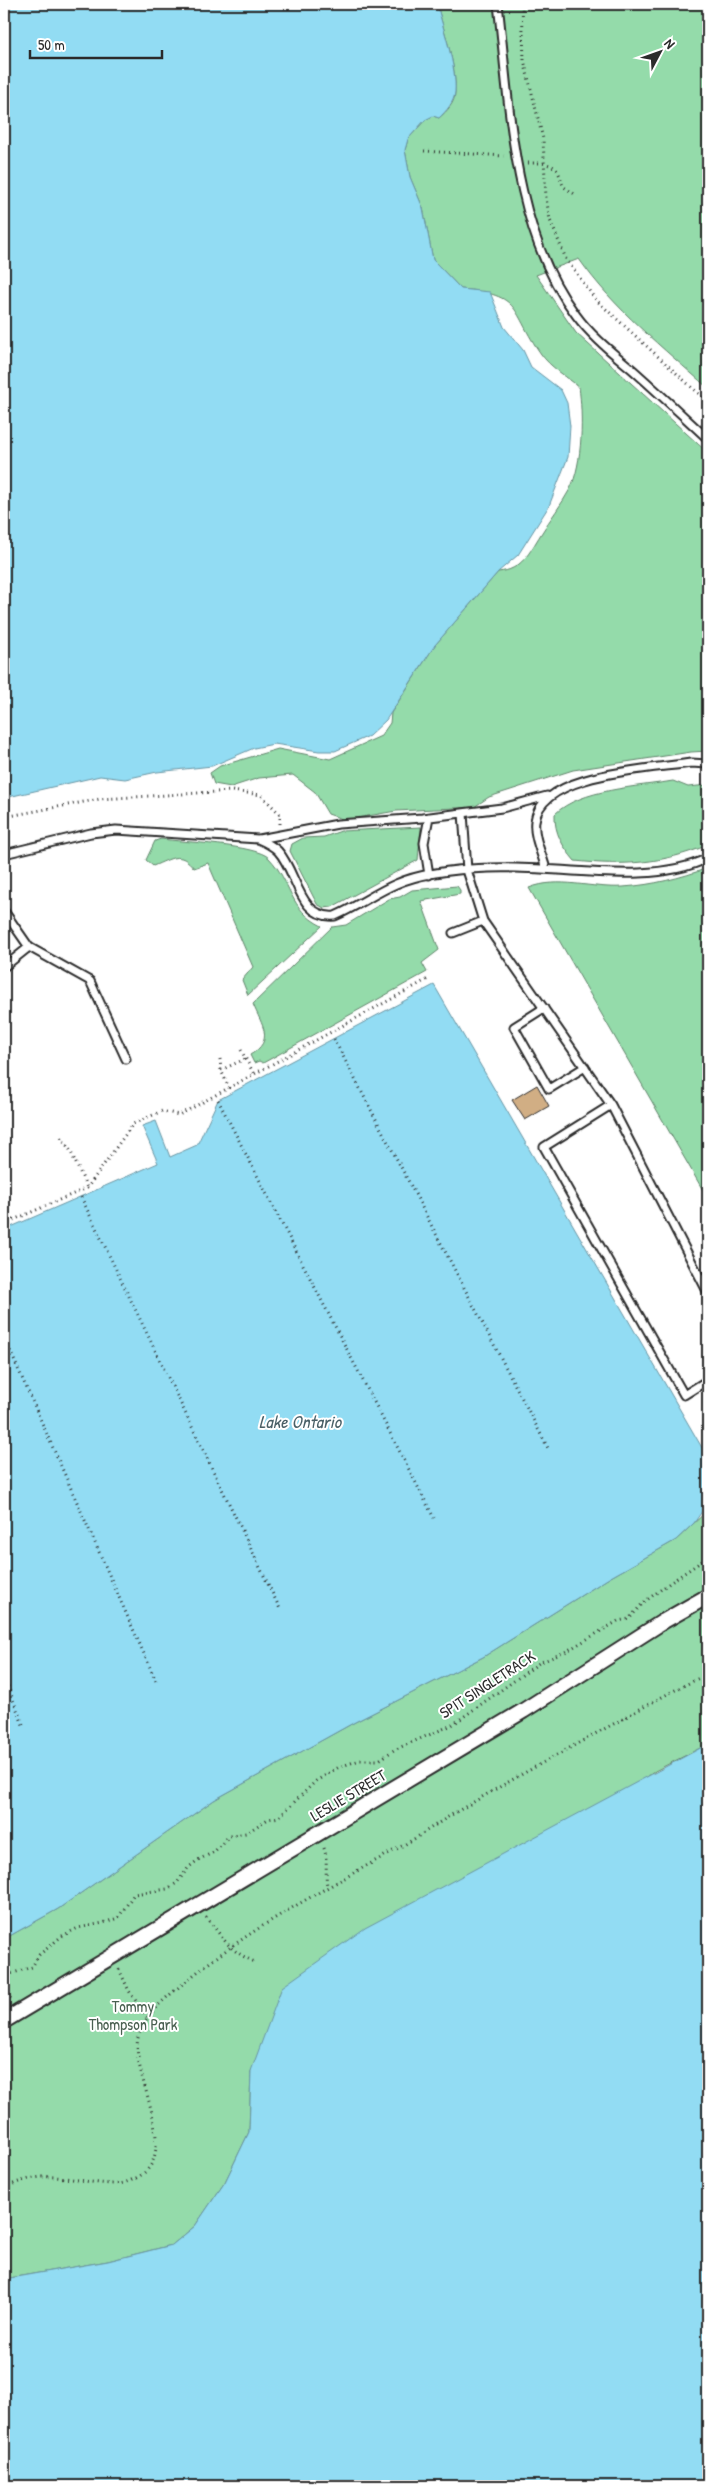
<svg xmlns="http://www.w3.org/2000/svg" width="712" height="2490" font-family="'Patrick Hand',sans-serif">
<rect width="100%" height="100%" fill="#fff"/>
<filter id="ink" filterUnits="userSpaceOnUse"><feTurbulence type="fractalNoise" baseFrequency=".02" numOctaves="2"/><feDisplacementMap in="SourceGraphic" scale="10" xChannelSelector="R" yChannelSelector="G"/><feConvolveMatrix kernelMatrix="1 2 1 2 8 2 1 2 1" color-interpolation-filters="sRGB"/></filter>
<g filter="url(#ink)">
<!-- green -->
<path fill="#94dbaa" stroke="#60836a" d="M437,4H708V388C663,348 614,309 579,259L536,275L576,333L708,453V751L691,752L573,770L489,797L474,807L396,811L345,820L328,814L315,792L293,775L259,778L231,787L214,784L210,773L220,766L278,749L330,759L381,736L390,723L391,713L435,645L498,572C522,570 529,553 541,534C550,519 562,504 570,489C583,463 583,415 579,387C567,377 550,367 541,354C510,310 524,295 461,289L433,260L423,208L410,177L405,150L408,139L425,120L433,116L439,118C447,111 455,103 455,92C457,66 443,29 437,4Z
M673,781L688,787L708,785V845C662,864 623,866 575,861C563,847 554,833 555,814C580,789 638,787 673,781Z
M421,827L418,860L332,907L324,908L317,904L290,851L292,844L303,838L324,837L341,831Z
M161,839C182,842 257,845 269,858C292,882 288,909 322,926L248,995L242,980L253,967L208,863L194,868C180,850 171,859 153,866L146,860L155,841Z
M708,868V1199L529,888C559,876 591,889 623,887C653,885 680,878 708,868Z
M457,886L460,890V894L421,901L439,950L422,963L427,972L263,1063L259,1061L254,1063L250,1055C275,1040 262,1026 253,1004L332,927L346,925L389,899L400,897L412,890Z
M708,1510V1744L655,1771L251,2071L249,2132L225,2182L195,2226L172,2245L108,2261L4,2279V1939L58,1909L214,1800L355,1722L483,1657L609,1578L676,1540Z"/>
<!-- water -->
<path fill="#92dcf3" stroke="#6995a3" d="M4,4H437C443,29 457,67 455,92C454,103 446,111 439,118L433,116L425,120L408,139L405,150L410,177L423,208L433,260L461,289L490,292L504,327L523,350L531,367L561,390L567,403L570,426L568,457L549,506L518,555L498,572L435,645L386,720L369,736L335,751H319L274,744L254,748L212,766L157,772L125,779L100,776L4,798Z
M434,985L708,1458V1503L694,1523L676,1540L609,1578L483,1657L355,1722L214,1800L58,1909L4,1939V1230L158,1163L142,1126L156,1121L170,1157L197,1145L218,1100Z
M708,1744V2486H4V2279L108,2261L172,2245L195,2226L225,2182L249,2132L251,2071L282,1987L365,1928Z"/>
<!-- building -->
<path fill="#d1ae84" stroke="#2b2b2b" d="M537,1085L549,1106L525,1120L512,1100Z"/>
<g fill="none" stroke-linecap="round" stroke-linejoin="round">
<!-- lane casing -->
<g stroke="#2b2b2b" stroke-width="11">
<path id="lane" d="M498,4C510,106 512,230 576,315C592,337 613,353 633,370C659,393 683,416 708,439
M463,813L467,870L483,921L611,1105L708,1293
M429,817L424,843L429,875
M259,839L338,824L422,818L502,808L547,796
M4,854L91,833L116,830L258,839C265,842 272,845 278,851C298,873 298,919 335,916C356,907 375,893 396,884C423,872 460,869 489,868C556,864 647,888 708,858
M546,869C542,854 533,836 535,821C541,772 653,769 691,763L708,764
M4,911L29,947L90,981L126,1059
M453,933L483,921
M4,967L29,947
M544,1008L514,1027L549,1089L585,1067
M611,1105L544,1147L684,1395L708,1380"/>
</g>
<!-- street casing -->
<g stroke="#2b2b2b" stroke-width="18">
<path id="street" d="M4,2021L523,1711L664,1621L708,1596"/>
</g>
<!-- path -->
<path stroke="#2b2b2b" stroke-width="3" stroke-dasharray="1 4" stroke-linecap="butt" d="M522,4L524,60L543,139L546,198L550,220L566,259L596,300L708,402
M424,151L504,156
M528,163C538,163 553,162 558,172C561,177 561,182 564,187L576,195
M4,817L100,799L232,791L261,795L280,814V824
M334,1039L549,1450
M241,1050L254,1074
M220,1059L221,1070L229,1088
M221,1070L245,1059
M218,1100L434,1518
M61,1137L70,1150L87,1188
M81,1197L281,1611
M4,1224L87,1188L133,1124L162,1111L179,1115L430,978
M4,1337L156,1681
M4,1677L24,1727
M324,1848C328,1860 325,1873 327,1886
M206,1917C226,1941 227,1950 257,1963
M119,1969L129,1991L147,2017
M4,1979L7,1975L32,1967L39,1955L62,1936L78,1928L103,1923L118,1918L134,1894L167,1889L177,1883L188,1868L198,1860L214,1852L229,1836L246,1833L268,1819L279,1817L316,1781L339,1767L360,1760H379L394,1750L452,1725L539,1663L565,1652L618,1621L629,1619L643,1603L671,1582L708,1557
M4,1990L11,1999
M4,2188C51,2166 69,2183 116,2184C123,2184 129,2181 136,2178C184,2155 130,2075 138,2038C144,2014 166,1998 184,1983C252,1925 332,1886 409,1842C424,1833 438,1823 453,1814C507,1782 562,1752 617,1722C647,1705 677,1688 708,1674"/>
<!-- lane -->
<use href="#lane" stroke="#fff" stroke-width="7"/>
<!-- street -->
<use href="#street" stroke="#fff" stroke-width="14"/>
</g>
</g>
<g text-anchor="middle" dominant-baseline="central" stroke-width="4" stroke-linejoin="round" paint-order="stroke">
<!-- street labels -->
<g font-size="16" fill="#2b2b2b" stroke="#fff">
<text transform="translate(487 1684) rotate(-33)">SPIT SINGLETRACK</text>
<text transform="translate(348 1795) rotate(-31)">LESLIE STREET</text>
</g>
<!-- park labels -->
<g font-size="16" fill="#4a6051" stroke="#fff">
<text x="133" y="2006">Tommy<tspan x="133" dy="18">Thompson Park</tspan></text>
</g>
<!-- water labels -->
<g font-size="18" font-style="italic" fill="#4a6067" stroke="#fff">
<text x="300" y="1421">Lake Ontario</text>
</g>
</g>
<!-- margin -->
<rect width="712" height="2490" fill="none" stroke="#fff" stroke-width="20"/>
<rect x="10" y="10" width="692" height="2470" fill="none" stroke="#2b2b2b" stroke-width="2" filter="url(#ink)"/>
<!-- north arrow -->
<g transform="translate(660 52) rotate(49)" stroke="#ffffff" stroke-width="4" paint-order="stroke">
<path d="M0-4L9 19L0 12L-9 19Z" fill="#2b2b2b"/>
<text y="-8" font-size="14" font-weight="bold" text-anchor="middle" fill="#2b2b2b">N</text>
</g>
<!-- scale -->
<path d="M30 50v8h132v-8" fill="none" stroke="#2b2b2b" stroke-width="2.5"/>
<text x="38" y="50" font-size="15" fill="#2b2b2b" stroke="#ffffff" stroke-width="4" paint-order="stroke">50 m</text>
</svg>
